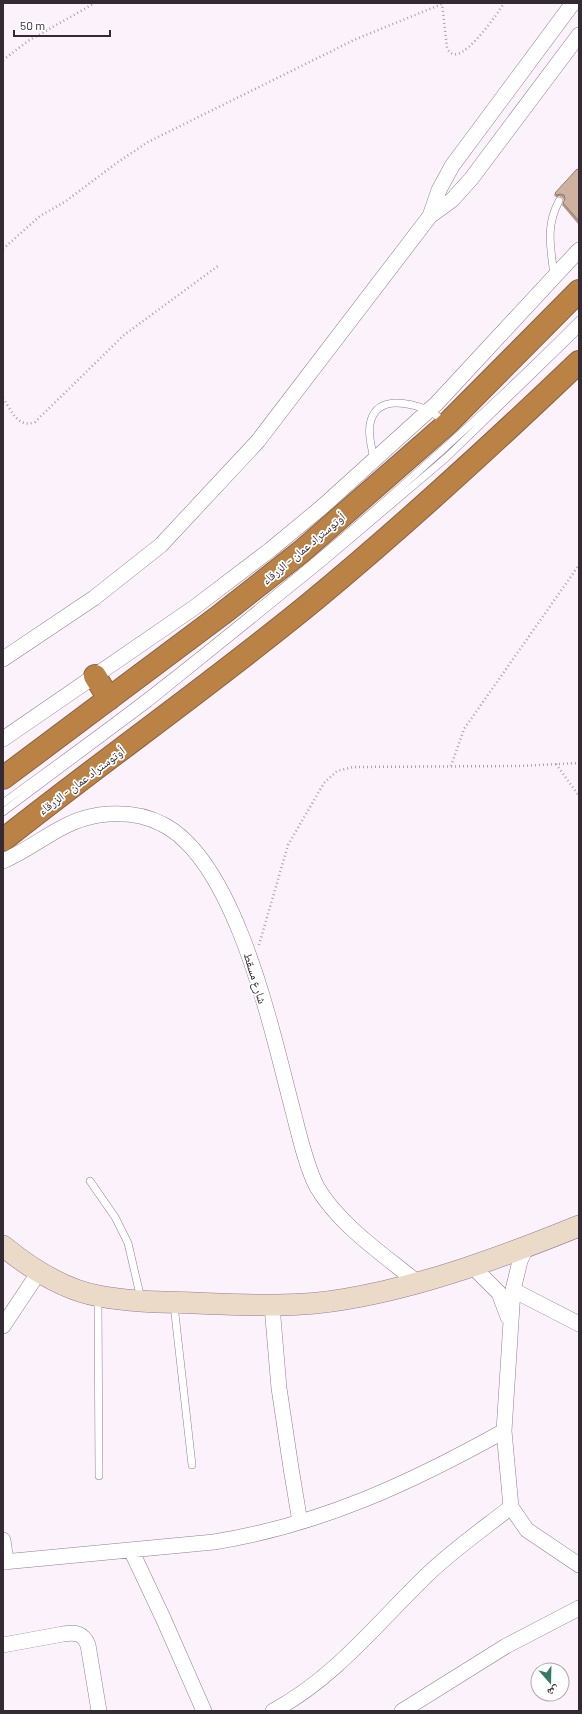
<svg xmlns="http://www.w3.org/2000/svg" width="582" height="1714" font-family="Barlow,'Noto Naskh Arabic',sans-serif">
<rect width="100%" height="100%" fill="#fcf2fc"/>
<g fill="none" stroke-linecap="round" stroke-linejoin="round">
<!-- lane casing -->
<g stroke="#927c92" stroke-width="8">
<path id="lane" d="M554,276C551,248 545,227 559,201
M374,460C372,448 367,432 371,420C379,395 410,403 428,410C434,413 440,419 446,423
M3,803C52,767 101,732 149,695C299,578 445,455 579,320
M3,812L149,703L321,564L446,458L579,329
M90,1181L115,1217L128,1243L141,1299
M98,1298L99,1476
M174,1305L192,1465"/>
</g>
<!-- street casing -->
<g stroke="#927c92" stroke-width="16">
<path id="street" d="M430,216L439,190L452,166L573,3
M3,659L94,598L161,545L258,441L430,216L452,200L471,179L579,35
M3,739L195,607L270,550L322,507L437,403L579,250
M3,861C38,846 60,821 99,815C121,812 143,814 162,824C237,861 273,1036 293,1111C299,1134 306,1166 317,1187C339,1225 384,1255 418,1283
M526,1248L520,1261L513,1290L504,1431L511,1507L527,1530L579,1565
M472,1266L499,1293L508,1317
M513,1290L579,1324
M272,1306L279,1388L291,1468L300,1522
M3,1326L39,1272
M3,1540L6,1562
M131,1550L163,1618L204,1711
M3,1562L214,1542C320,1525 411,1483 504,1431
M3,1645L63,1634C76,1632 83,1633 88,1645L99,1711
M273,1711C335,1678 378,1622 428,1574C453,1550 483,1529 511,1507
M402,1711L506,1646L579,1608"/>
</g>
<!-- secondary casing -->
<g stroke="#927c92" stroke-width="22">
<path id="secondary" d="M3,1246C30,1268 64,1290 99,1296C130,1302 163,1302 195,1303C245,1305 296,1308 346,1299C424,1286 505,1256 579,1226"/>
</g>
<!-- highway casing -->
<g stroke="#8b633e" stroke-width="24">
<path id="highway" d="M95,676L109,699
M3,778L222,614L302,551L447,424L579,291
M3,840C105,759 212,684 313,601C405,525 493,444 579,362"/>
</g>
<!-- path -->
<path stroke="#aaa0aa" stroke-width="2.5" stroke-dasharray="1 3" stroke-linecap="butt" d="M442,3L447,48C449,52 452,55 457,54C470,52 497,15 504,3
M3,60L28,41L95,3
M3,249L40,216L66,201L118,162L148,142L356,39L442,4
M3,398C11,410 18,429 35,422L124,335L218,266
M556,764L579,796
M451,766L464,729L579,565
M259,945L288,845L324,783L337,771L353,767L520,766L579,763"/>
<!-- lane -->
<use href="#lane" stroke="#fff" stroke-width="7"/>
<!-- street -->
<use href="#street" stroke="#fff" stroke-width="15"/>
<!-- secondary -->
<use href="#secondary" stroke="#eadac7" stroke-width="21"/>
<!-- highway -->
<use href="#highway" stroke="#ba8244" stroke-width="22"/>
</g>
<!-- wall -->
<path fill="#b19989" d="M579,170V225L562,205L564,201L563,198L559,196L556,197L554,195L555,193Z"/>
<!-- shaded-wall -->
<path fill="#907d6f" d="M560,194L559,196L556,197L557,195Z"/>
<!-- building -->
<path fill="#ceb29f" stroke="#907d6f" d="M577,169L579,170V221L563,203L565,199L564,195L560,194L557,195L555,193Z"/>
<g text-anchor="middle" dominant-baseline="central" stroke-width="3.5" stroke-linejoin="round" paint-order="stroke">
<!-- street labels -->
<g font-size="12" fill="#342a34" stroke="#fff">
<text transform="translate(303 548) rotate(-40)">أوتوستراد عمان - الزرقاء</text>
<text transform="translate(81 780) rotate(-37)">أوتوستراد عمان - الزرقاء</text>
<text transform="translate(256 978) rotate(73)">شارع مسقط</text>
</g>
</g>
<!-- border -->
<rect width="582" height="1714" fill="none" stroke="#342a34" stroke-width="8"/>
<!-- north arrow -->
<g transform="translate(550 1682) rotate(160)"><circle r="19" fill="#ffffff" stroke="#aeaaae"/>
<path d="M0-3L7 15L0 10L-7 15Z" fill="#367868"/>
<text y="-6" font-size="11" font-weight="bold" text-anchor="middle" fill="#342a34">ش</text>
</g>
<!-- scale -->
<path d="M14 30v6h96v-6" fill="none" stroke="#342a34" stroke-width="2"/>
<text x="20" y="30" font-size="12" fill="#342a34" stroke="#ffffff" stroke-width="3" paint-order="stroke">50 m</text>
</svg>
